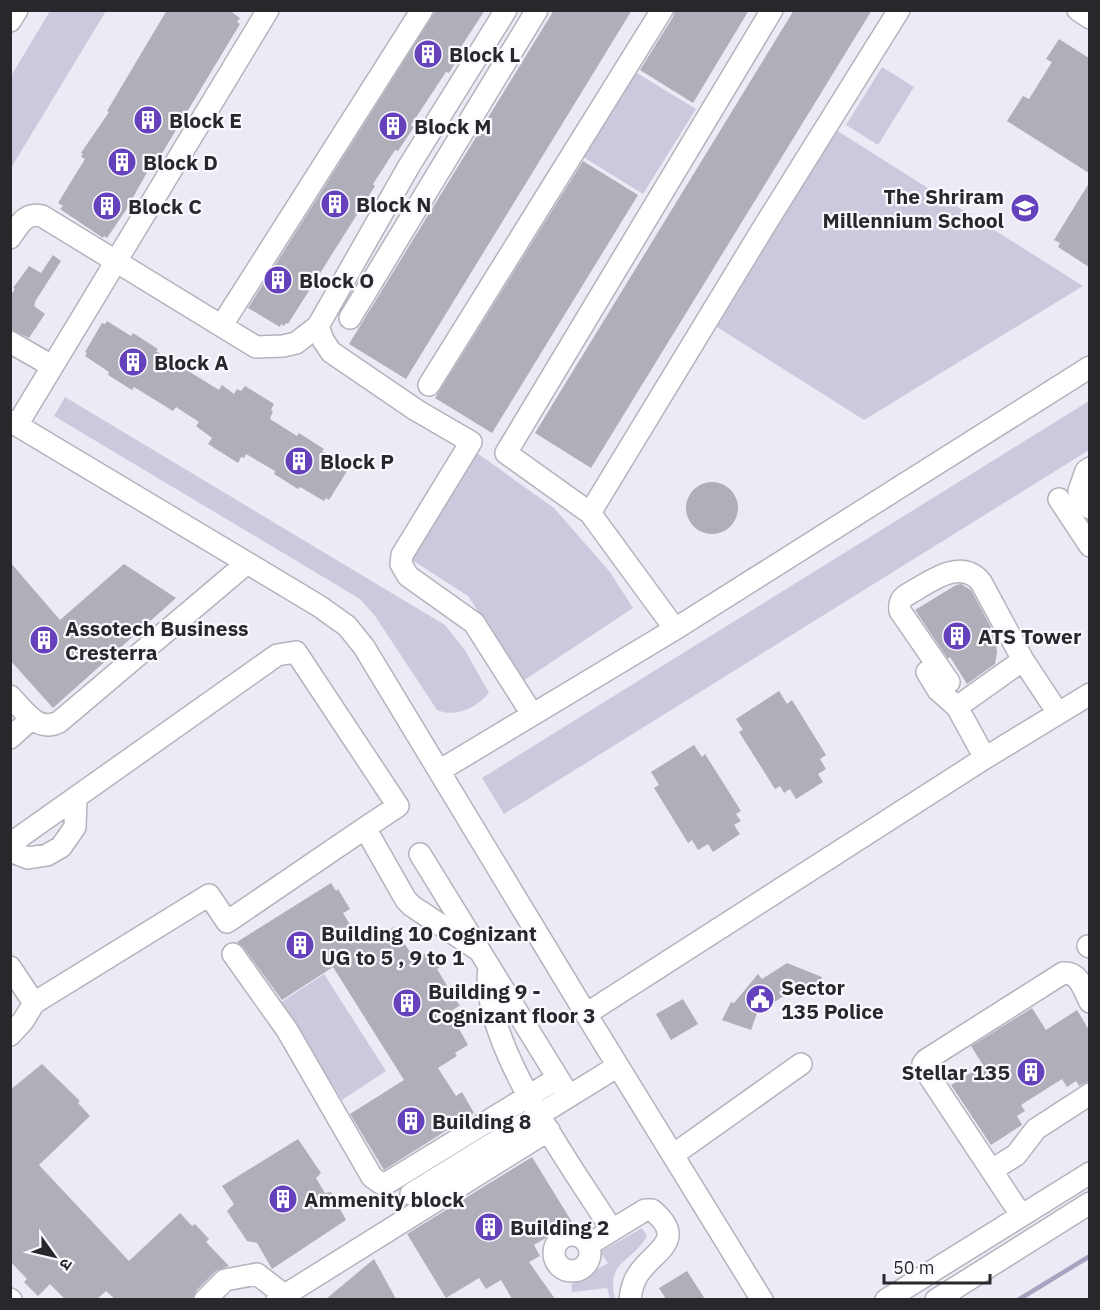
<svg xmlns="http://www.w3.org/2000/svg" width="1100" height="1310" font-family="'IBM Plex Sans','Noto Sans Devanagari',sans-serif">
<rect width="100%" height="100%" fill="#ecebf5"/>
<!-- green -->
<path fill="#cbc9dd" d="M50,11H106L11,168V76Z
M882,67L914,87L878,145L846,125Z
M632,70L696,109L643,194L580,155Z
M836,130L1083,286L864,420L717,327Z
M65,397L445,625L465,650L489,693C475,708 457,718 437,710L375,616L360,599L54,416Z
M1089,401V450L504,814L482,778Z
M477,453L554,508L610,572L633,608L523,681L468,596L412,560Z
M324,974L386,1071L342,1100L280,1003Z
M642,1228L647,1236C631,1264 606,1260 615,1299H610L607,1288L572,1292L571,1285L608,1263L600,1252Z"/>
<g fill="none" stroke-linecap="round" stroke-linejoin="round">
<!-- stream -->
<path stroke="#a7a3c0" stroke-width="4.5" d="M1018,1300L1090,1256"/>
</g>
<!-- building -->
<path fill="#b0afb9" d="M167,10H229L240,18L237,22L240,24L158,160L149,169L126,210L107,238L104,236L103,238L60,209L63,206L58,203L85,159L81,157L83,154L81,153L109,112L107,111Z
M436,10H485L461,47L464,49L449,73L446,72L411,125L414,127L398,151L395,150L373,184L375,186L288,324L286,323L284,326L281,324L280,327L248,308Z
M554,10H632L406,379L349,344Z
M675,10H749L693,103L640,70L673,17Z
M794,10H872L591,468L535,433Z
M1059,39L1089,58V173L1007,121L1023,96L1029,99L1052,62L1046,59Z
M583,161L638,195L492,433L435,398Z
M1089,183V267L1058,247L1060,243L1054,240Z
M53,255L61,261L36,300L34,306L45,314L29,338L10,329V296L15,289L13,288L29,266L41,273Z
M107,321L131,336L133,333L158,349L156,351L219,390L222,385L234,394L237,389L241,391L245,386L274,404L271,410L273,411L270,419L297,436L299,433L324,449L322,451L346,466L344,470L347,471L329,500L326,498L324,501L300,487L298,489L274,474L275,471L246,454L244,458L241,457L238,463L208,444L212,438L196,426L199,422L176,407L173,411L134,387L132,390L108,375L109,372L85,356L87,353L85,352L102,323L105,324Z
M686 508a26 26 0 1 1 52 0a26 26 0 1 1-52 0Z
M10,562L60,620L124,564L176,598L53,708L10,660Z
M961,584L971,590L993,631L991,632L996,641L997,652L995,664L967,684L950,657L948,659L915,610L956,585Z
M779,691L787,704L792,700L826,755L820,759L826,769L818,774L823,782L796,799L790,789L784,793L780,786L775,789L739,732L743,730L736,719Z
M694,745L702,757L705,754L741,811L736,814L741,821L734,825L740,834L713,852L708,844L698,850L692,840L688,843L654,788L659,785L651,772Z
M331,883L336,891L338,889L350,909L343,913L361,943L380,931L382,934L394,927L415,960L430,951L440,967L437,969L448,987L451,985L460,1000L457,1002L460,1005L450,1012L468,1045L455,1053L457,1056L438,1068L456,1096L462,1092L474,1113L384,1170L350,1114L404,1080L333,967L282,1000L243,947L237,942Z
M787,963L822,977L816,992L805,987L802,995L792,991L757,1013L751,1030L722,1020L731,1002L734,1003L758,974L762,979Z
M683,999L698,1024L671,1040L656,1014Z
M1032,1008L1046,1030L1077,1010L1089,1030V1081L1079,1086L1076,1081L1067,1087L1062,1079L1021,1105L1025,1111L1017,1116L1022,1125L991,1145L951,1085L983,1065L971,1046Z
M42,1064L80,1101L78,1103L90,1116L39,1165L129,1261L180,1213L192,1226L195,1224L209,1239L206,1242L229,1266L216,1271L196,1291L193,1299H115L106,1291L97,1299H65L50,1284L38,1296L24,1282L27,1279L10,1261V1090Z
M298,1139L321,1173L316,1178L325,1193L331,1192L346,1220L272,1269L257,1243L247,1241L227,1211L234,1204L222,1186Z
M532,1157L572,1222L534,1245L540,1256L529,1262L555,1299H512L501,1280L486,1289L479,1278L446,1298L407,1234Z
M374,1259L396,1299H326Z
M687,1271L705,1299H666L659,1288Z"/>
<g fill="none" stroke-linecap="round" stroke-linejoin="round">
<!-- minor casing -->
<g stroke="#b4b3bd" stroke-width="24">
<path id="minor" d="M1078,10L1090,18
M10,21L17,10
M10,238C19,225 25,212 42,216L256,347L283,346L296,343L318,326L409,166L506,10
M350,318L537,10
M222,325L422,10
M318,326L323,340L331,352L416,410L471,442L402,555L401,564L408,576L474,623L532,714
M10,342L52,366
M429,385L662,10
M10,421L319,606L347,626L364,647L586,1014L762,1300
M17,425L268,10
M1090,468L1086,471L1079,491L1090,508
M1059,499L1090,546
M590,513L765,225L899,10
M675,629L590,513L506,453L772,10
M927,672L938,690L957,707L985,758
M949,682L900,611C899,604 900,600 905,596C927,584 960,556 981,582L1023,660L1058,713
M10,696C24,710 37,733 59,722L247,563
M957,707L1023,660
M10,738L31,719
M439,771L675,629L1090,367
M10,844L277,655L296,652L398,806L365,828L406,900L412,906L480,951
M10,851L28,858L47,855L61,847L75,827L76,798
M420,854L569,1096
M1088,946L1090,947
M233,954L287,1030L372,1177L382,1184L387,1183L558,1078
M10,967L34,1003
M489,967C478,1039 573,1168 612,1230
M586,1014L985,758L1090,694
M10,1035L23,1021L34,1003L209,895L227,922L365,828
M673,1155L801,1064
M992,1170L1016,1155L1036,1129L1090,1094
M411,1194L618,1066
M1021,1215L925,1070L923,1064L926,1060L1063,973C1080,972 1083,989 1090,1002
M554 1253a18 18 0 1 1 36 0a18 18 0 1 1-36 0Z
M588,1245L645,1210H652C688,1240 655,1250 639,1273C633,1281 631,1290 630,1300
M10,1299L11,1300
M205,1300L225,1280L257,1274L284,1295
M277,1300L549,1130
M886,1300L1090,1173
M936,1300L1090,1203"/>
</g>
<!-- minor -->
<use href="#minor" stroke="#fff" stroke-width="21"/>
</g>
<!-- icons -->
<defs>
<g id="building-disc" transform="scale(1.5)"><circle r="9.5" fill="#6542bb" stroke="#f9f9ff"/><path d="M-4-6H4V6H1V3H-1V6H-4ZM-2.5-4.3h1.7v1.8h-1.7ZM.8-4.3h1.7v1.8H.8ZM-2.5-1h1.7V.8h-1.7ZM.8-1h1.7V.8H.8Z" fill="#fff"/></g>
<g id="school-disc" transform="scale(1.5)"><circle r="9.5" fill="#6542bb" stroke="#f9f9ff"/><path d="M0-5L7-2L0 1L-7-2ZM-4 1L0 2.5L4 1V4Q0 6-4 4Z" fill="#fff"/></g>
<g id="civic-disc" transform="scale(1.5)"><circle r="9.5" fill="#6542bb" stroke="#f9f9ff"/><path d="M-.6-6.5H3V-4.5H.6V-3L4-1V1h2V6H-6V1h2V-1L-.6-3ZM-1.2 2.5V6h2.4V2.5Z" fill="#fff"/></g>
</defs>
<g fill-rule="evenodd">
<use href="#building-disc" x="428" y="54"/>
<use href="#building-disc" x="148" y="120"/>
<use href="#building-disc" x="393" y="126"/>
<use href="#building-disc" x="122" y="162"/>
<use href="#building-disc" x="335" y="204"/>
<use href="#building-disc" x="107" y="206"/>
<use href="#school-disc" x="1025" y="208"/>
<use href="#building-disc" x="278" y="280"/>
<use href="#building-disc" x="133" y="362"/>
<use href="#building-disc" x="299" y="461"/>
<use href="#building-disc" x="957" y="636"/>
<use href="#building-disc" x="44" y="640"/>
<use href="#building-disc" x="300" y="945"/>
<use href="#civic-disc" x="760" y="999"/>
<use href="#building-disc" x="407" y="1003"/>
<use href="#building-disc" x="1031" y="1072"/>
<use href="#building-disc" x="411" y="1121"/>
<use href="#building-disc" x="283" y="1199"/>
<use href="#building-disc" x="489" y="1227"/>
</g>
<g text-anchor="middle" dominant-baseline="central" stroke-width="4.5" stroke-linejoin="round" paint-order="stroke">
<!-- poi labels -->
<g font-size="21" font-weight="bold" fill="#28272b" stroke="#f9f9ff" text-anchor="start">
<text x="449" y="54">Block L</text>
<text x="169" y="120">Block E</text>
<text x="414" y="126">Block M</text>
<text x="143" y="162">Block D</text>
<text x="1004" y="196" text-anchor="end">The Shriram<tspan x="1004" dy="24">Millennium School</tspan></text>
<text x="356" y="204">Block N</text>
<text x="128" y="206">Block C</text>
<text x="299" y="280">Block O</text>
<text x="154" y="362">Block A</text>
<text x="320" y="461">Block P</text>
<text x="65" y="628">Assotech Business<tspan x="65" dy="24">Cresterra</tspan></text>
<text x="978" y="636">ATS Tower</text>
<text x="321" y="933">Building 10 Cognizant<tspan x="321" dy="24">UG to 5 , 9 to 1</tspan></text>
<text x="781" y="987">Sector<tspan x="781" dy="24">135 Police</tspan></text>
<text x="428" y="991">Building 9 -<tspan x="428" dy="24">Cognizant floor 3</tspan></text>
<text x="1010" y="1072" text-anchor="end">Stellar 135</text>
<text x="432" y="1121">Building 8</text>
<text x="304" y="1199">Ammenity block</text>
<text x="510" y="1227">Building 2</text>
</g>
</g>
<!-- border -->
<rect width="1100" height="1310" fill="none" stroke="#28272b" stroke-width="24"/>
<!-- north arrow -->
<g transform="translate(54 1256) rotate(124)" stroke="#f9f9ff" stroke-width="4.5" paint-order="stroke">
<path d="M0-4.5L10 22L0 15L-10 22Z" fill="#28272b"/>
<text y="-9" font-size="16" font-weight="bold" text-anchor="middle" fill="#28272b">उ</text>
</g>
<!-- scale -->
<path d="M884 1274v9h106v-9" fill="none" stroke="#28272b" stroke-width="3"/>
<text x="893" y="1274" font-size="18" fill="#28272b" stroke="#f9f9ff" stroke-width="4.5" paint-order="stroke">50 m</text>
</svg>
